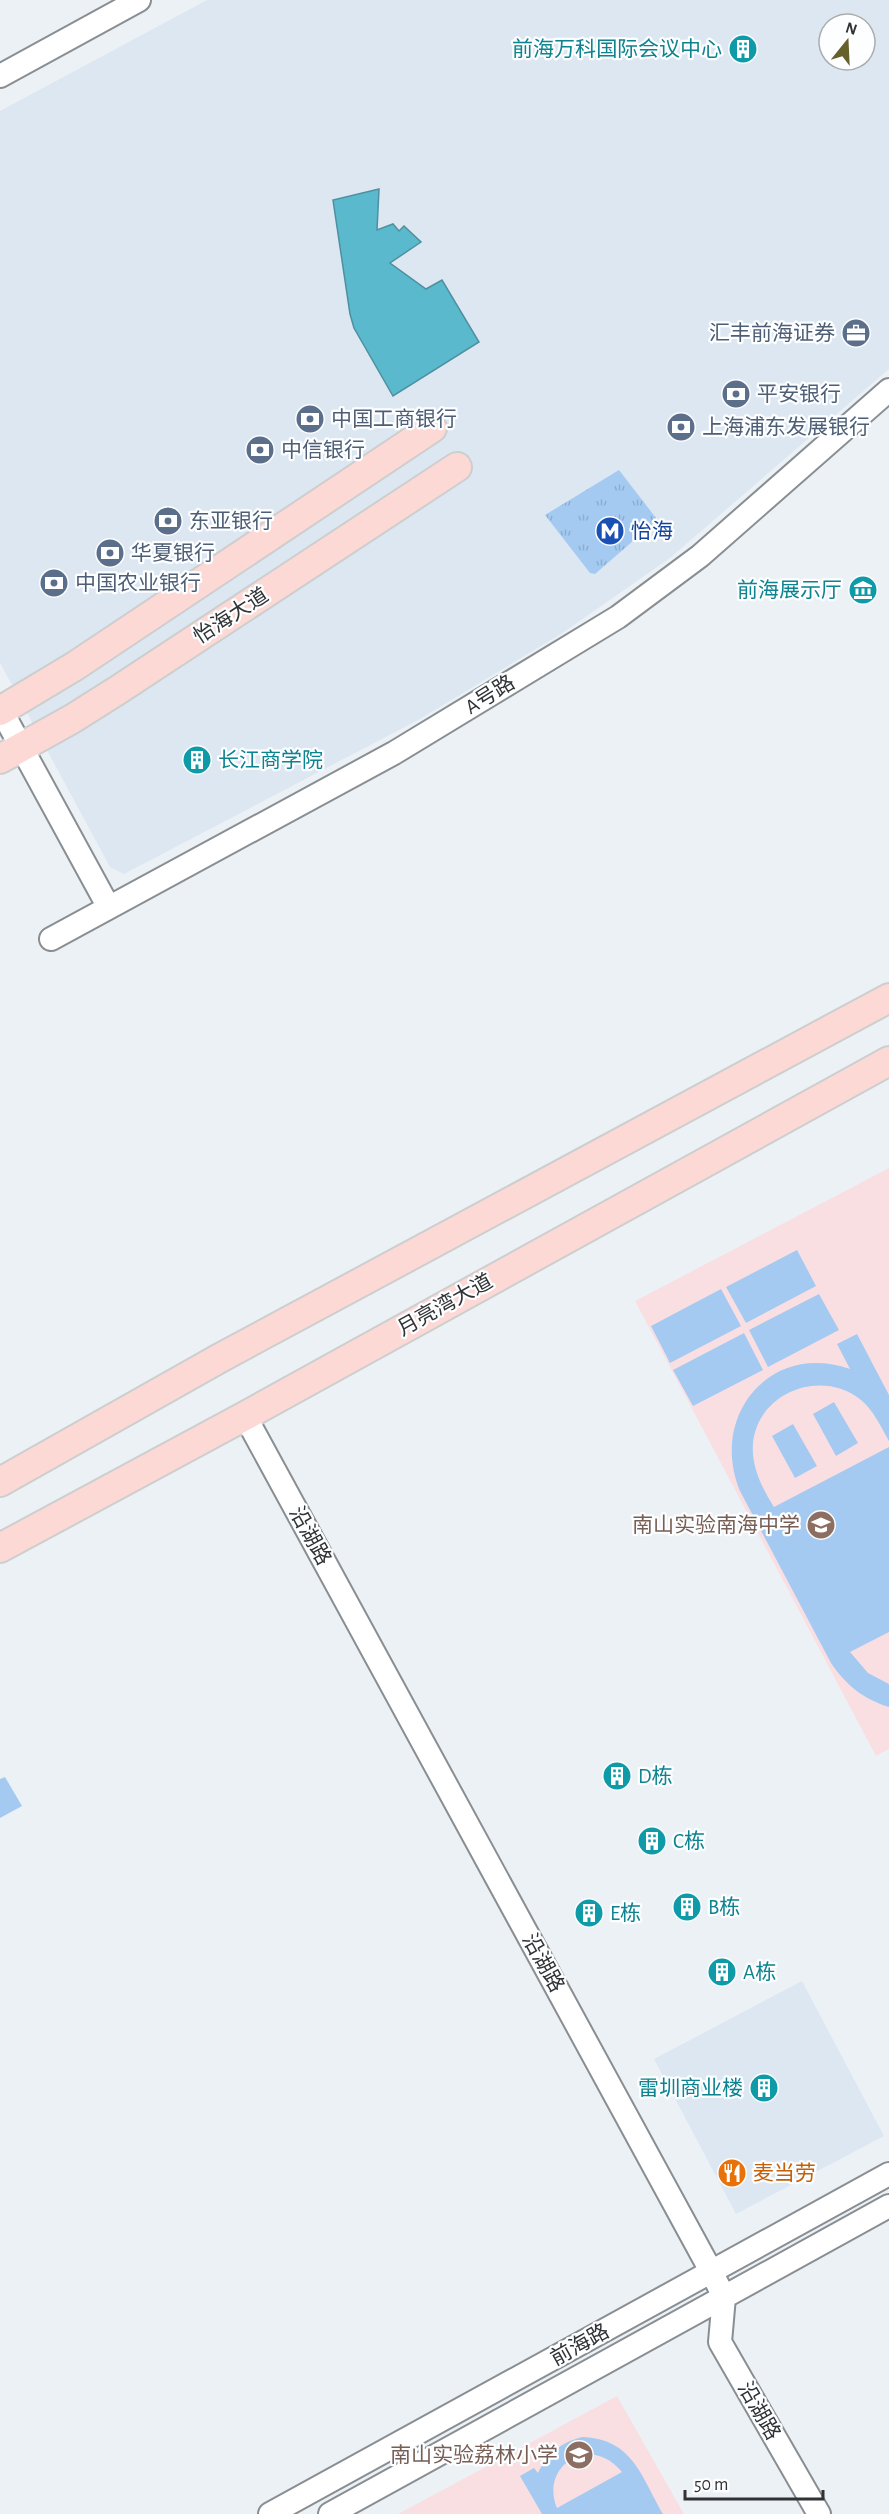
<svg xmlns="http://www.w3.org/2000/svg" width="889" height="2514" font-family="'Alegreya Sans','Noto Sans SC',sans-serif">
<defs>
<pattern id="grass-tufts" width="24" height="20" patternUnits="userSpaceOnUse" patternTransform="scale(1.5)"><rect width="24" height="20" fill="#a4caf2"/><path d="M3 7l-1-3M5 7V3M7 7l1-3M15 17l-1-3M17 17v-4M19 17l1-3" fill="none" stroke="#8eaed0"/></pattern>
</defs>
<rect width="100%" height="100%" fill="#ecf1f6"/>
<!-- built -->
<path fill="#dde7f2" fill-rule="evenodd" d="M207,0H889V369L670,558L564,632L420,719L124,874L110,867L0,663V111ZM829,24H865V60H829Z
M802,1981L884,2136L736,2214L654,2059Z"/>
<!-- education -->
<path fill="#fadfe2" d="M889,1168V1749L876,1756L635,1301Z
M617,2396L684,2514H398Z"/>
<!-- grass -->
<path fill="url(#grass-tufts)" d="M619,470L656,518L655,522L595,574L590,573L545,515Z"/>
<!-- park -->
<path fill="#a4caf2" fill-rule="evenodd" d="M797,1250L816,1286L746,1323L726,1287Z
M721,1289L741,1326L670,1363L651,1326Z
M819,1294L839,1330L768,1367L749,1330Z
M744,1333L763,1370L693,1406L673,1370Z
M857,1334L889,1395V1441C881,1427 874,1411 861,1400C822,1368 758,1392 753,1443C751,1466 762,1488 774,1507L889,1447V1632L850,1652L868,1673L889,1684V1707C863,1699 846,1685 831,1663L740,1491C709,1416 770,1341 850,1369L837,1344Z
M834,1402L858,1443L836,1456L813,1414Z
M793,1424L817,1466L795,1478L772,1436Z
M5,1777L22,1806L0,1818V1779Z
M582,2437C633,2439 641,2476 663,2514H542L520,2476L534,2468L538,2473C548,2453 560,2443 582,2437ZM584,2454C600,2454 611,2459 622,2472L557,2508C547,2484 558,2461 584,2454Z"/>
<!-- water -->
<path fill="#5ab9cd" stroke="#4d909f" stroke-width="1.5" d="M379,189L377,230L393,224L399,231L404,226L421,242L390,263L426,289L442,280L479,342L393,396L354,328L350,314L333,200Z"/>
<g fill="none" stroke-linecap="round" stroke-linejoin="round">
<!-- minor casing -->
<g stroke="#898e92" stroke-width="26">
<path id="minor" d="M0,76L139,0
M0,708L108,906
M51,939L394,753L618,617L700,556L889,390
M245,1416L712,2273L724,2297L720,2342L819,2514
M270,2514L889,2174
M330,2514L889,2206"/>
</g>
<!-- major casing -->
<g stroke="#cdcece" stroke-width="32">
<path id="major" d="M0,711L75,666L432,428
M0,759L72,719L118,690L457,467
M0,1482L220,1358L889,998
M0,1548L245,1416L889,1061"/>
</g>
<!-- minor -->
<use href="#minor" stroke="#fff" stroke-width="22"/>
<!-- major -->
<use href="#major" stroke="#fdd9d6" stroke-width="28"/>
</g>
<!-- icons -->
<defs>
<g id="building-disc" transform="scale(1.5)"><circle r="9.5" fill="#0f9aa8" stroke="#fdfeff"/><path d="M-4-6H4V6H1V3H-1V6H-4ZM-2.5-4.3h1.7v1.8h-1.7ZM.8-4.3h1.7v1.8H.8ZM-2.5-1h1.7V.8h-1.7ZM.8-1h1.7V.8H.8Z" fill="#fff"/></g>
<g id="office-disc" transform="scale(1.5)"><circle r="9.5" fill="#5c6f8a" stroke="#fdfeff"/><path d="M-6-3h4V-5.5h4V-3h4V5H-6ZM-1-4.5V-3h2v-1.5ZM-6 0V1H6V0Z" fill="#fff"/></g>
<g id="bank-disc" transform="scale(1.5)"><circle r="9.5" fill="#5c6f8a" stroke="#fdfeff"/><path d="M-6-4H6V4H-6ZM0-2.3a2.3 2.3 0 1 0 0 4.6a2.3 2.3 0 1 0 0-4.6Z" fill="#fff"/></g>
<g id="metro-disc" transform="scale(1.5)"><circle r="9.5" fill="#1a4fb4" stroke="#fdfeff"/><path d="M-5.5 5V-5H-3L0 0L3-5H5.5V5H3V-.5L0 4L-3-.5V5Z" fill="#fff"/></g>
<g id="museum-disc" transform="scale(1.5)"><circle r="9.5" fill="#0f9aa8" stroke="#fdfeff"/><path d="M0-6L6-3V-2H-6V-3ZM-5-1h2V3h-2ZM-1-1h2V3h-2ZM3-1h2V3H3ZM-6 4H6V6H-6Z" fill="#fff"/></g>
<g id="school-disc" transform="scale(1.5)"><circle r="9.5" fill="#8d6e63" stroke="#fdfeff"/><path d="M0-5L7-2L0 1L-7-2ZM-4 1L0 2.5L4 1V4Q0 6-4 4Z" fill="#fff"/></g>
<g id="restaurant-disc" transform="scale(1.5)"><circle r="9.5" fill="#e8710a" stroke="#fdfeff"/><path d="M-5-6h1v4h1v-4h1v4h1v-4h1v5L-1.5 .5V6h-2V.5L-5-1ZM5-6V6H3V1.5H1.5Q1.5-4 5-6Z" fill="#fff"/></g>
</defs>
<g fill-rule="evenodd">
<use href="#building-disc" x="743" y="49"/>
<use href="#office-disc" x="856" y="333"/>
<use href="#bank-disc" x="736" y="394"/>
<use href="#bank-disc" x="310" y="419"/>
<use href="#bank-disc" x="681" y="427"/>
<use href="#bank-disc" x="260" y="450"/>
<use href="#bank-disc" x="168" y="521"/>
<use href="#metro-disc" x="610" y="531"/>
<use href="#bank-disc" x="110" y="553"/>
<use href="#bank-disc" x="54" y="583"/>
<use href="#museum-disc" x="863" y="590"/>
<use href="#building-disc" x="197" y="760"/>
<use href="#school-disc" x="821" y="1525"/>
<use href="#building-disc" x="617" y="1776"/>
<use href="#building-disc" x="652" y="1841"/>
<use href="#building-disc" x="687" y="1907"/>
<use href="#building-disc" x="589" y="1913"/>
<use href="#building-disc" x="722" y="1972"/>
<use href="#building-disc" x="764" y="2088"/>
<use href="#restaurant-disc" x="732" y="2173"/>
<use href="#school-disc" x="579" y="2455"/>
</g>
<g text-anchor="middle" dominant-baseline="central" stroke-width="4.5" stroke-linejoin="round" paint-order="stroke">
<!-- culture labels -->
<g font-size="21" fill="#0d838f" stroke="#fdfeff" text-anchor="start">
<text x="722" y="49" text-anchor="end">前海万科国际会议中心</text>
<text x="842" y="590" text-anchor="end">前海展示厅</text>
<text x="218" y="760">长江商学院</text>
<text x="638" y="1776">D栋</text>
<text x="673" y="1841">C栋</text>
<text x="708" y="1907">B栋</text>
<text x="610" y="1913">E栋</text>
<text x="743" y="1972">A栋</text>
<text x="743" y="2088" text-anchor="end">雷圳商业楼</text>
</g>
<!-- service labels -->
<g font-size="21" fill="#4e5e75" stroke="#fdfeff" text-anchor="start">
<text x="835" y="333" text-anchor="end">汇丰前海证券</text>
<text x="757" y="394">平安银行</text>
<text x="331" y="419">中国工商银行</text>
<text x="702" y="427">上海浦东发展银行</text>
<text x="281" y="450">中信银行</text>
<text x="189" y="521">东亚银行</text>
<text x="131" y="553">华夏银行</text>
<text x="75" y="583">中国农业银行</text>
</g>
<!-- transit labels -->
<g font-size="21" fill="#164399" stroke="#fdfeff" text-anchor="start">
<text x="631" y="531">怡海</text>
</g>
<!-- street labels -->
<g font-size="21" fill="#303234" stroke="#fdfeff">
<text transform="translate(231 616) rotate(-33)">怡海大道</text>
<text transform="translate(490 695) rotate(-32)">A号路</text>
<text transform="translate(445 1305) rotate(-29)">月亮湾大道</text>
<text transform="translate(310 1536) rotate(61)">沿湖路</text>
<text transform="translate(543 1963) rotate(61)">沿湖路</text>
<text transform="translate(580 2345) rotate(-29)">前海路</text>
<text transform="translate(759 2411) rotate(60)">沿湖路</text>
</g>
<!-- education labels -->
<g font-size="21" fill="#785e54" stroke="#fdfeff" text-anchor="end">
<text x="800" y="1525">南山实验南海中学</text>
<text x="558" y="2455">南山实验荔林小学</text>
</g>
<!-- food labels -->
<g font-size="21" fill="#c56008" stroke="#fdfeff" text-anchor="start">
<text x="753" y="2173">麦当劳</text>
</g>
</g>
<!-- north arrow -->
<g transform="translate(847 42) rotate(18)"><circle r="28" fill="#fdfeff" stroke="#abacae" stroke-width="1.5"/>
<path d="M0-4.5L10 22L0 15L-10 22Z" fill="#66602c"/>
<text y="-9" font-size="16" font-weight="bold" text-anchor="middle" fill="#303234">N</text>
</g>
<!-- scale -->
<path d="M685 2490v9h138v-9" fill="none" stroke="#303234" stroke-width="3"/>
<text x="694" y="2490" font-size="18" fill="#303234" stroke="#fdfeff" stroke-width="4.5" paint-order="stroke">50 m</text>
</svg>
